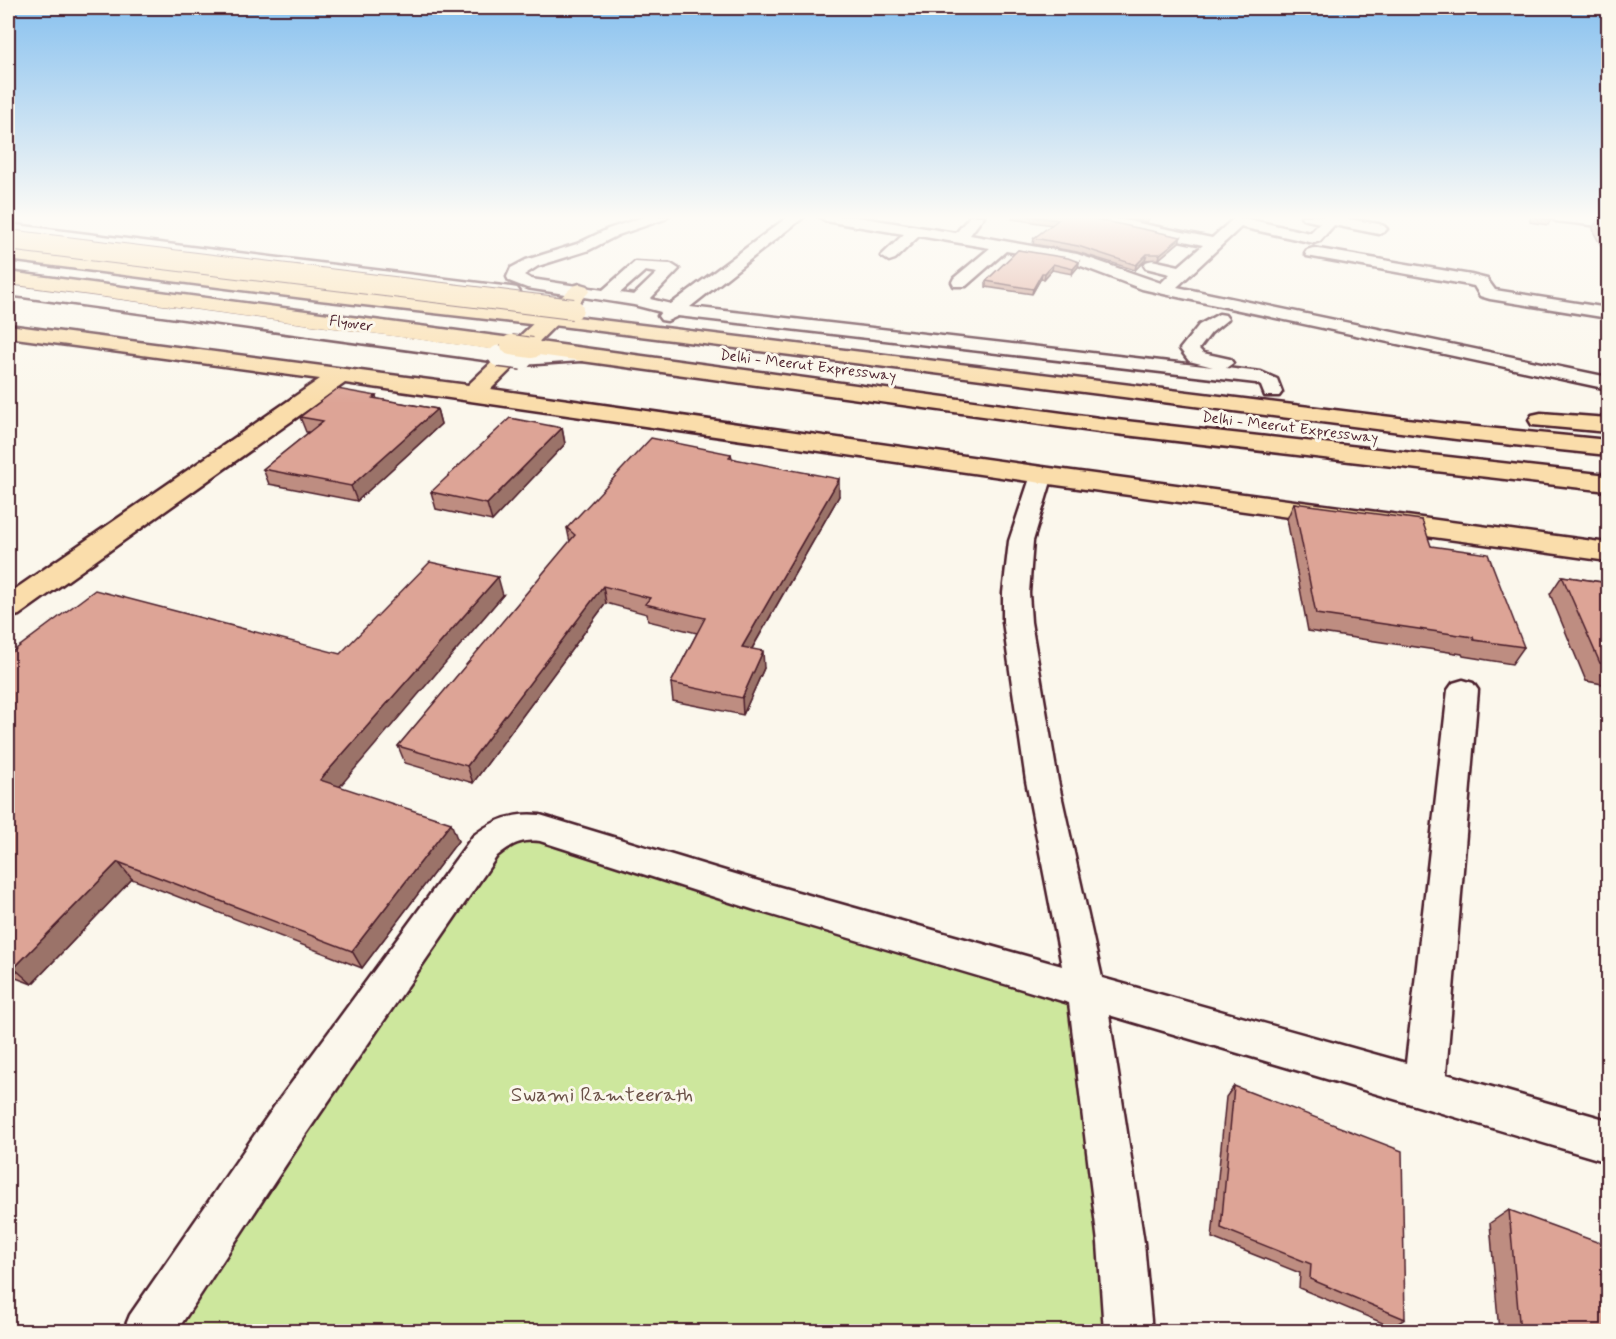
<svg xmlns="http://www.w3.org/2000/svg" width="1616" height="1339" font-family="Mynerve,sans-serif">
<rect width="100%" height="100%" fill="#fbf7ec"/>
<filter id="ink" filterUnits="userSpaceOnUse"><feTurbulence type="fractalNoise" baseFrequency=".0167" numOctaves="2"/><feDisplacementMap in="SourceGraphic" scale="12" xChannelSelector="R" yChannelSelector="G"/><feConvolveMatrix kernelMatrix="1 2 1 2 8 2 1 2 1" color-interpolation-filters="sRGB"/></filter>
<g filter="url(#ink)">
<!-- green -->
<path fill="#cde79d" stroke="#8c8364" stroke-width="1.5" d="M522,825L1086,990L1128,1331L150,1332L485,846Z"/>
<g fill="none" stroke-linecap="round" stroke-linejoin="round">
<!-- minor casing -->
<g stroke="#4a1f2b" stroke-width="5">
<path id="minor" d="M646,216H668L665,219L618,235L589,250L538,266L524,275L531,279L603,290L635,262L671,264L679,269L650,299L671,304L789,216H805L690,307L1213,367L1189,361L1180,349L1199,325L1219,314L1225,315L1228,319L1211,333L1199,349L1203,353L1230,359L1233,363L1226,368L1261,372L1277,379L1282,392L1279,396H1265L1261,386L1256,383L678,316L667,321L661,320L658,316L661,312L634,305L527,288L509,281L507,277L511,268L526,260L577,244L608,229ZM645,271L657,273L634,295L620,293Z
M818,216H851L956,233L970,216H984L970,235L1077,254L1161,283L1170,274L1146,268L1144,265L1146,262L1152,260L1179,266L1203,245L1089,221L1086,218L1088,216H1104L1212,238L1233,219L1238,217L1310,233L1320,223L1303,219L1301,216H1331L1379,224L1384,226L1387,229L1384,232L1379,234L1334,225L1320,241L1314,243L1241,227L1177,287L1608,377V389L1164,294L1142,289L1068,261L1006,251L966,286H954L952,282L954,278L990,248L919,236L895,259L889,261L881,256L904,234L826,221Z
M1548,216H1587L1608,218V227L1556,221Z
M8,224L511,287L517,288L520,292L517,296L511,297L8,234Z
M1313,248L1471,275L1487,279L1495,290L1608,308V318L1490,299L1480,296L1474,286L1469,285L1307,256L1305,253L1307,250Z
M8,285L499,350L506,352L509,356L506,360L499,362L8,295Z
M588,350L595,352L598,356L595,360L522,365L515,363L512,359L515,355L522,353Z
M1042,468L1050,470L1053,475L1033,541L1029,593L1031,622L1058,781L1102,978L1406,1063L1448,690L1453,683L1463,680L1473,683L1478,690L1446,1074L1608,1120V1162L1109,1015L1144,1243L1152,1332H1104L1098,1243L1069,1003L755,910L540,841C521,839 512,844 497,856L306,1134L176,1332H123L130,1315L276,1104L473,836C493,820 514,812 540,815L755,880L1062,966L1026,781L1003,622V593L1009,541L1031,475L1034,470Z"/>
</g>
<!-- major casing -->
<g stroke="#4a1f2b" stroke-width="5">
<path id="major" d="M580,284L587,286L590,290L587,294L491,389L1042,467L1608,543V561L1042,483L345,383L19,615L8,618V594L320,379L8,337V325L468,385L573,286Z"/>
</g>
<!-- highway casing -->
<g stroke="#4a1f2b" stroke-width="5">
<path id="highway" d="M8,248L539,313L546,315L549,319L546,323L539,325L320,300L8,260Z
M8,272L511,338L519,340L522,345L519,350L511,352L8,284Z
M560,315L1456,425L1608,440V455L1456,439L553,325L549,321L553,317Z
M532,341L1099,418L1608,475V491L1099,432L524,353L521,348L524,343Z
M1541,413L1608,418V432L1532,425L1529,420L1532,415Z"/>
</g>
<!-- minor -->
<use href="#minor" fill="#fbf7ec" fill-rule="evenodd"/>
<!-- major -->
<use href="#major" fill="#faddab" fill-rule="evenodd"/>
<!-- highway -->
<use href="#highway" fill="#faddab" fill-rule="evenodd"/>
<!-- minor-bridge casing -->
<g stroke="#4a1f2b" stroke-width="24" stroke-linecap="butt">
<path id="minor-bridge" d="M499,356L522,359"/>
</g>
<!-- highway-bridge casing -->
<g stroke="#4a1f2b" stroke-width="22" stroke-linecap="butt">
<path id="highway-bridge" d="M8,240L573,309
M511,345L532,348"/>
</g>
<!-- minor-bridge -->
<use href="#minor-bridge" stroke="#fbf7ec" stroke-width="21"/>
<!-- highway-bridge -->
<use href="#highway-bridge" stroke="#faddab" stroke-width="20"/>
</g>
<!-- wall -->
<path fill="#be8d81" stroke="#4a1f2b" stroke-width="1.5" d="M1013,216H1088L1090,218L1179,242L1159,259L1145,260L1135,270L1077,252L1033,244L1034,238L1052,225L1012,219Z
M1113,216H1151L1147,222Z
M1530,216H1550L1551,220L1548,225L1530,222Z
M1597,220L1608,221V253H1605L1594,233L1593,228Z
M1018,250L1079,262L1078,267L1072,274L1052,270L1044,279L1041,278L1032,294L986,287V281Z
M376,396L377,399L437,409L441,424L357,501L269,484L263,469L309,432H306L300,417Z
M562,428L565,444L492,521L436,509L431,492Z
M731,454L732,458L839,496L752,649L764,668L743,715L673,701L671,683L697,633L648,621L647,614L606,603L473,783L405,763L398,746L570,542L567,528Z
M1294,503L1431,546L1524,647L1512,664L1463,656L1462,654L1308,631L1287,519Z
M1562,576L1608,583V685L1586,681L1550,594Z
M503,595L339,786L458,841L362,968L132,879L32,984L8,975V655L340,654Z
M1234,1086L1405,1319L1392,1327L1299,1288L1300,1273L1212,1238L1226,1097Z
M1509,1210L1608,1332H1499L1490,1223Z"/>
<!-- shaded-wall -->
<path fill="#9b7369" stroke="#4a1f2b" stroke-width="1.5" d="M1181,237L1179,242L1159,259L1160,254Z
M1147,254L1145,260L1135,270L1136,265Z
M1079,262L1078,267L1072,274L1073,269Z
M1053,264L1052,270L1044,279L1045,273Z
M1042,273L1041,278L1032,294L1033,289Z
M437,409L441,424L357,501L351,486Z
M562,428L565,444L492,521L487,504Z
M839,479V496L743,664L742,647Z
M498,577L503,595L330,798L320,780Z
M603,586L606,603L473,783L467,766Z
M763,651L764,668L743,715L742,698Z
M451,823L458,841L362,968L352,951Z
M118,862L132,879L32,984L14,968Z"/>
<!-- building -->
<path fill="#dda496" stroke="#4a1f2b" stroke-width="1.5" d="M1028,216H1088L1090,218L1181,237L1160,254H1147L1136,265L1078,246L1034,238L1058,220Z
M1533,216H1550L1551,220L1533,217Z
M1597,220L1608,221V244L1597,226Z
M1018,250L1068,258L1079,262L1073,269L1053,264L1045,273H1042L1033,289L986,281Z
M337,389L376,396L373,398L437,409L351,486L263,469L323,421L300,417Z
M510,418L562,428L487,504L431,492Z
M651,438L731,454L729,458L839,479L742,647L763,651L742,698L671,683L705,618L645,604L650,598L603,586L467,766L398,746L575,535L567,528Z
M1294,503L1422,520L1431,546L1488,554L1524,647L1474,640L1473,637L1316,614Z
M430,562L498,577L320,780L451,823L352,951L118,862L14,968L8,965V655L95,590L340,654Z
M1562,576L1608,583V665L1600,663Z
M1234,1086L1402,1151L1405,1319L1310,1279L1311,1264L1221,1228Z
M1509,1210L1608,1246V1332H1520Z"/>
</g>
<!-- sky -->
<linearGradient id="sky" x2="0" y2="1"><stop stop-color="#88c1ef"/><stop offset="0.54" stop-color="#fdfbf6"/><stop offset="1" stop-color="#fdfbf6" stop-opacity="0"/></linearGradient>
<rect width="1616" height="403" fill="url(#sky)"/>
<g text-anchor="middle" dominant-baseline="central" stroke-width="6" stroke-linejoin="round" paint-order="stroke">
<!-- far-street labels -->
<g font-size="15" fill="#4a1f2b" stroke="#fbf7ec">
<text transform="translate(351 324) rotate(8)">Flyover</text>
<text transform="translate(808 366) rotate(7)">Delhi - Meerut Expressway</text>
<text transform="translate(1290 428) rotate(7)">Delhi - Meerut Expressway</text>
</g>
<!-- near-park labels -->
<g font-size="21" fill="#6b5148" stroke="#fbf7ec">
<text x="602" y="1095">Swami Ramteerath</text>
</g>
</g>
<!-- margin -->
<rect width="1616" height="1339" fill="none" stroke="#fbf7ec" stroke-width="30"/>
<rect x="15" y="15" width="1586" height="1309" fill="none" stroke="#4a1f2b" stroke-width="2" filter="url(#ink)"/>
</svg>
